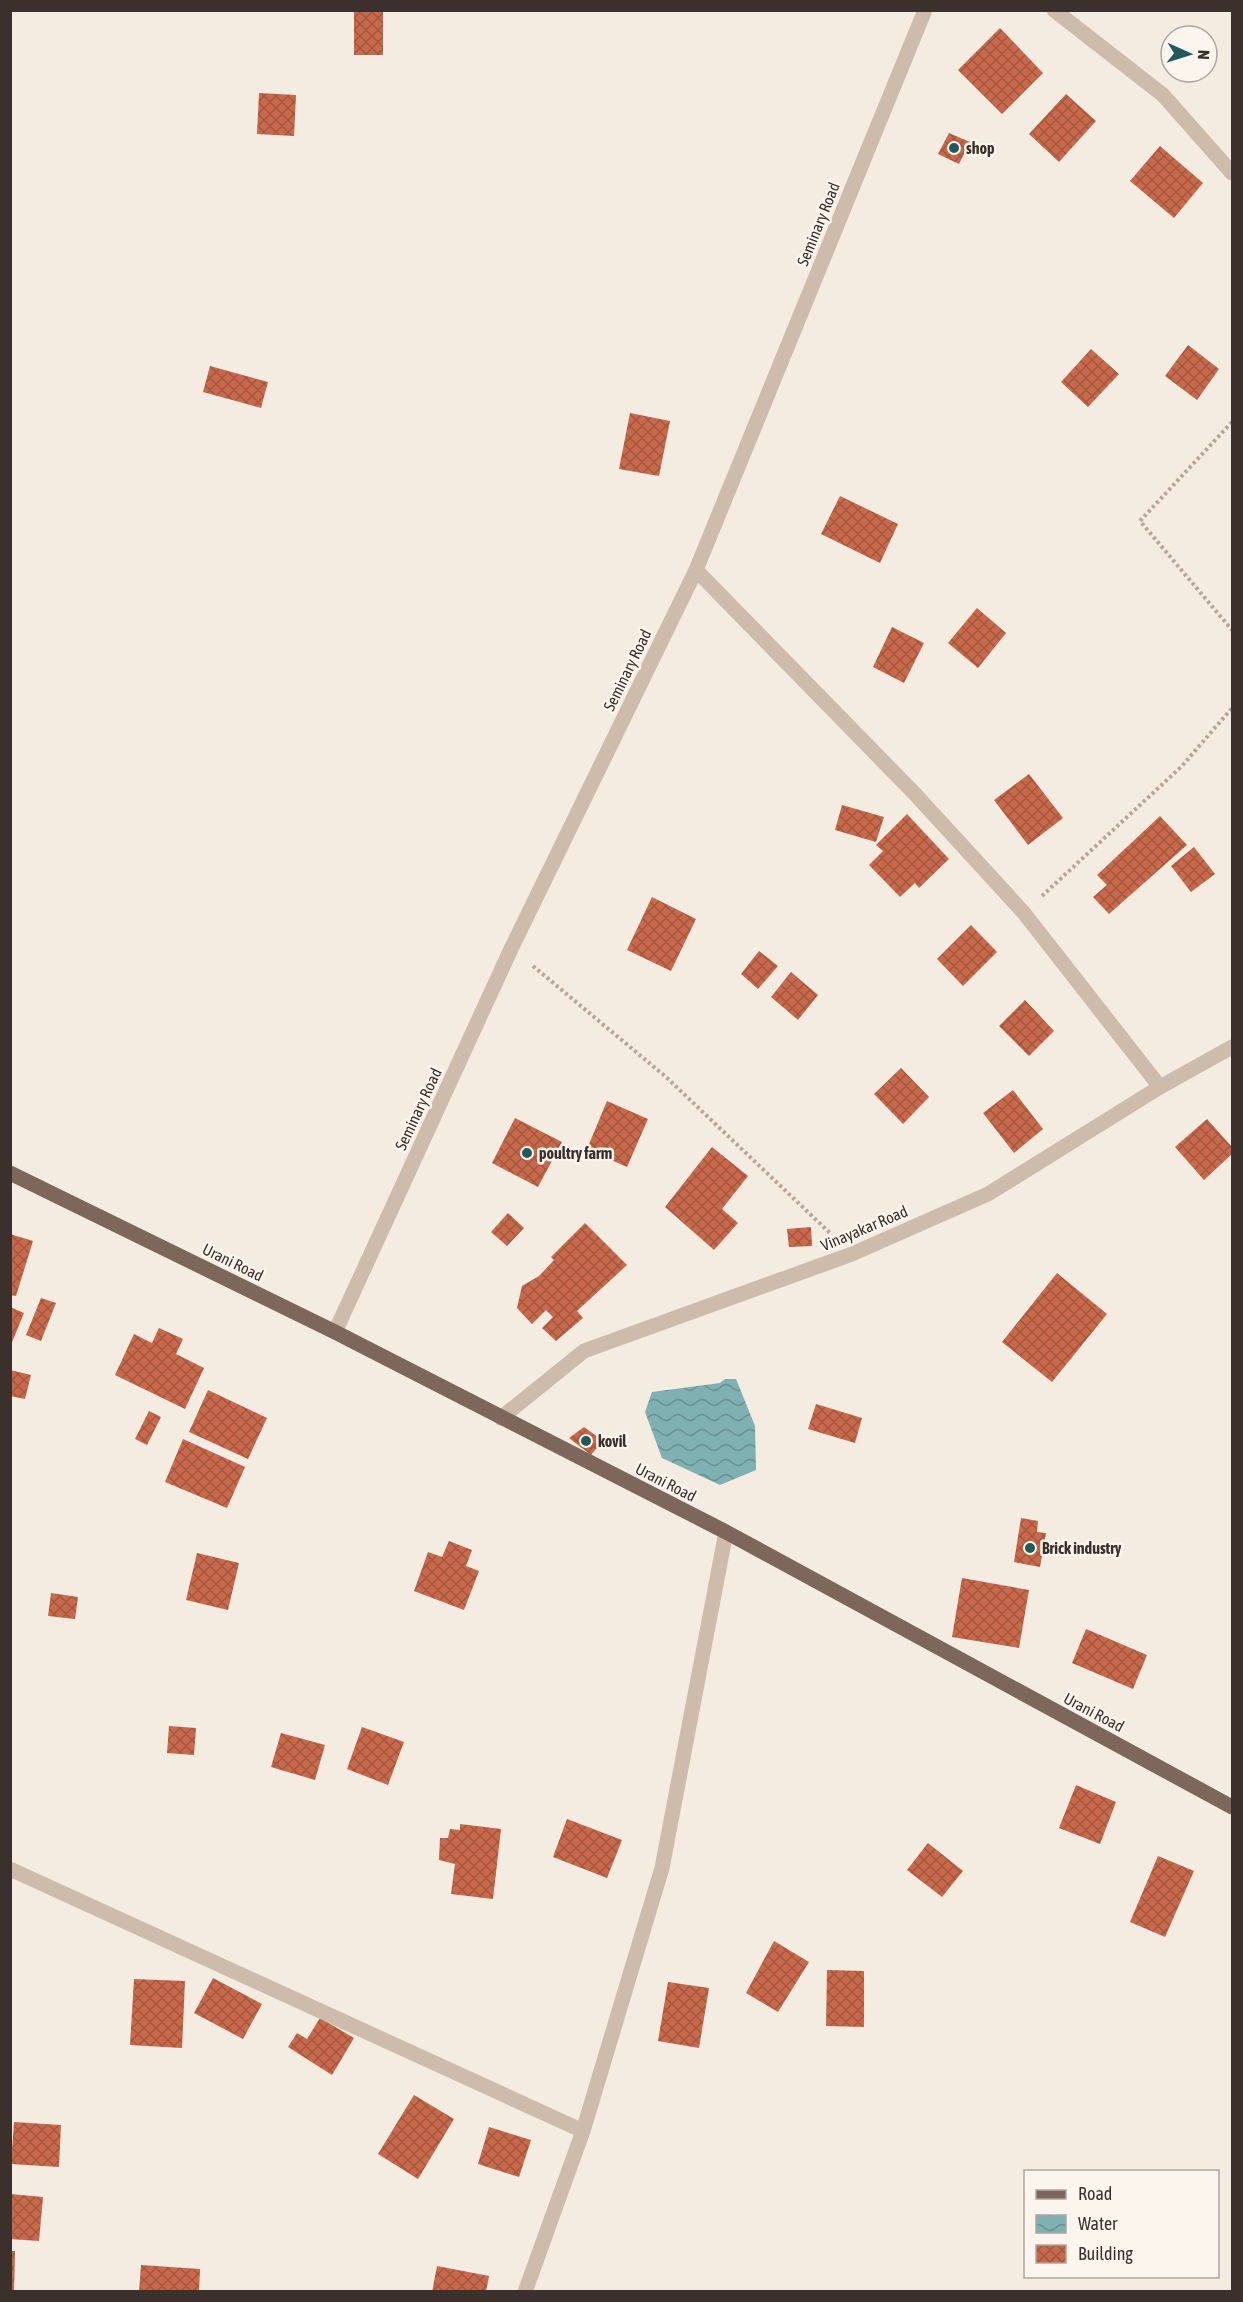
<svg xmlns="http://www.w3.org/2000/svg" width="1243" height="2302" font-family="'Asap Condensed',sans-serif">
<defs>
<pattern id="water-waves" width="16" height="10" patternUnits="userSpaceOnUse" patternTransform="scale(1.5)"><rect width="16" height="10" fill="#7fb0b2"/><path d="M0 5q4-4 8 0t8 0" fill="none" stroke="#699091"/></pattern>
<pattern id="building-cross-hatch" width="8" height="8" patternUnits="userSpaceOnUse" patternTransform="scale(1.5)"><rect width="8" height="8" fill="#c8694b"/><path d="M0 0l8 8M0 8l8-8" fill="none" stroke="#a4573f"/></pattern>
</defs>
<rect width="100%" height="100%" fill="#f4ebe1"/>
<!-- water -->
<path fill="url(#water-waves)" d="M725,1379H736L755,1426L756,1470L720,1485L662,1458L645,1412L652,1392L720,1383Z"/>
<!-- building -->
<path fill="url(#building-cross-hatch)" d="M354,11H383V55H354Z
M1000,28L1043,73L1002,114L958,70Z
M259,93L296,95L294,136L257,134Z
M1066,94L1096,121L1059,162L1029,134Z
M949,133L970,142L959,164L938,154Z
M1160,146L1203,183L1174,218L1130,181Z
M1188,345L1219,369L1197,400L1165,376Z
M1091,349L1119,374L1088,407L1061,382Z
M210,366L268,382L261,408L203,392Z
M630,413L670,421L659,476L619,469Z
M840,496L898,524L880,563L821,534Z
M977,608L1006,633L978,668L948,643Z
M892,627L924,643L904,683L873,667Z
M1029,774L1063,818L1028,845L994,800Z
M842,805L884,817L876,842L835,830Z
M907,814L949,859L919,888L915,883L900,897L869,865L883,851L876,845Z
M1160,816L1187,845L1109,914L1093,897L1107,885L1097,875Z
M1194,847L1215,874L1191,892L1171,866Z
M652,897L696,919L671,971L627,950Z
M971,925L997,952L963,986L937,959Z
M759,951L778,966L758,989L741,974Z
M791,972L818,995L798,1020L771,997Z
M1025,1000L1054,1031L1029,1056L999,1026Z
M901,1068L929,1097L903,1124L874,1094Z
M1013,1090L1043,1129L1014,1153L983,1113Z
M607,1101L648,1119L627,1167L587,1149Z
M515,1118L562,1142L538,1187L492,1163Z
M1207,1119L1232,1147V1154L1204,1180L1175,1147Z
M712,1147L748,1176L722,1209L738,1223L714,1250L665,1207Z
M508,1213L524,1228L507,1246L491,1232Z
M585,1223L627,1265L577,1311L583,1318L556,1341L542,1328L553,1317L546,1310L532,1324L517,1308L522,1286L539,1276L554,1260L551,1257Z
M811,1227L812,1246L789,1247L787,1229Z
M10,1234L33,1241L16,1296L10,1295Z
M1057,1273L1107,1314L1052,1382L1002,1342Z
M41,1298L56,1303L41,1341L26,1335Z
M10,1307L24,1313L11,1345H10Z
M159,1328L183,1339L176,1354L204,1368L185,1409L115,1375L134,1334L152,1343Z
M10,1370L31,1375L25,1399L10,1396Z
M208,1390L267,1418L248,1459L189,1432Z
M816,1404L862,1418L855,1443L808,1429Z
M149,1411L161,1417L147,1445L135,1439Z
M584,1427L599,1438L600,1444L591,1455L569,1438Z
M183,1439L245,1467L227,1508L165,1482Z
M1021,1518L1038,1521L1037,1532L1046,1533L1040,1567L1014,1562Z
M449,1541L472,1550L466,1566L479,1571L464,1610L414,1591L428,1552L442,1557Z
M197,1553L239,1563L228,1610L186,1600Z
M962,1578L1029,1590L1019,1648L952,1637Z
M51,1593L78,1597L75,1619L48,1616Z
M1086,1629L1147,1655L1133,1689L1072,1663Z
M169,1726L196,1728L194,1755L167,1753Z
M362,1727L404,1742L388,1785L347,1769Z
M281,1733L325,1745L315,1780L271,1767Z
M1076,1785L1116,1802L1100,1844L1059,1828Z
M567,1819L622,1840L607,1878L553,1857Z
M460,1824L501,1829L493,1899L451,1894L455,1864L439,1860L440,1838H448L450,1829L460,1830Z
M928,1843L963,1871L942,1897L907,1870Z
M1158,1856L1194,1871L1165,1937L1130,1922Z
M774,1941L809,1962L778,2012L746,1993Z
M827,1970L864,1971V2027L826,2026Z
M213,1978L262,2004L243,2039L194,2013Z
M134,1979L185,1981L182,2048L130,2045Z
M668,1982L709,1988L699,2048L658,2041Z
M320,2018L354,2038L332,2075L288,2047L297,2033L307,2039Z
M414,2095L454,2119L418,2179L378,2154Z
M14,2122L61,2125L59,2167L11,2164Z
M489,2127L531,2140L519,2177L478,2164Z
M10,2194L43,2197L39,2241L10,2239Z
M10,2251H15L14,2292H10Z
M141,2265L200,2269L199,2292H139Z
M437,2266L489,2276L486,2292H432Z"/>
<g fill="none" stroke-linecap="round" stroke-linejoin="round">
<!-- path -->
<path stroke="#b9a596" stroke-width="4" stroke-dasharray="3 3" stroke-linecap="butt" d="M1232,422L1140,521L1232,630
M1042,896L1182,766L1232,708
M533,966L666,1077L831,1234"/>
<!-- lane -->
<path stroke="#cdbbac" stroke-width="15" d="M10,1869L583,2131
M525,2292L583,2131L662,1868L726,1532"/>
<!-- street -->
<path stroke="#cdbbac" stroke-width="15" d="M1054,10L1163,95L1232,173
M696,570L915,794L1024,913L1160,1087
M335,1332L511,949L696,570L925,10
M501,1418L584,1351L852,1254L988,1194L1160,1087L1232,1047"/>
<!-- primary -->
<path stroke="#7d675c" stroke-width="15" d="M10,1173L335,1332L726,1532L1232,1807"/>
</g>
<!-- markers -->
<g fill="#1f5a5e" stroke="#fbf5ee" stroke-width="2">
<circle cx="954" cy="148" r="6"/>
<circle cx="527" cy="1153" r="6"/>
<circle cx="586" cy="1441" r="6"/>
<circle cx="1030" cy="1548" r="6"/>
</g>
<g text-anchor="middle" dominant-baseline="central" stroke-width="5" stroke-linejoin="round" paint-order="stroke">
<!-- poi labels -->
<g font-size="16" font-weight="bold" fill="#3b302b" stroke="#fbf5ee" text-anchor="start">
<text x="966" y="148">shop</text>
<text x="539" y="1153">poultry farm</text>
<text x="598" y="1441">kovil</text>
<text x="1042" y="1548">Brick industry</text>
</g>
<!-- street labels -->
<g font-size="16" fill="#3b302b" stroke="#fbf5ee">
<text transform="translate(818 224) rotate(-68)">Seminary Road</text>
<text transform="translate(627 670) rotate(-64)">Seminary Road</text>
<text transform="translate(418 1109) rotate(-65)">Seminary Road</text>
<text transform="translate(864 1228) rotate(-23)">Vinayakar Road</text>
<text transform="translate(233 1262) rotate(26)">Urani Road</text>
<text transform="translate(666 1482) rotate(27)">Urani Road</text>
<text transform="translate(1094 1712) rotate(28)">Urani Road</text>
</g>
</g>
<!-- border -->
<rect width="1243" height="2302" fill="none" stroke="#3b302b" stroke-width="24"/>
<!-- legend -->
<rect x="1024" y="2170" width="195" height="108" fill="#fbf5ee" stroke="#aea6a0" stroke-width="1.5"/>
<rect x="1036" y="2190" width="30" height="9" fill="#7d675c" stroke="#aea6a0" stroke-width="1.5"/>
<text x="1078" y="2200" font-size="18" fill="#3b302b">Road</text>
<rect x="1036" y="2215" width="30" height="18" fill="url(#water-waves)" stroke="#aea6a0" stroke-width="1.5"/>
<text x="1078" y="2230" font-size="18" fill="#3b302b">Water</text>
<rect x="1036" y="2245" width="30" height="18" fill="url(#building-cross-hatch)" stroke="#aea6a0" stroke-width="1.5"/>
<text x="1078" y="2260" font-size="18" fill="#3b302b">Building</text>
<!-- north arrow -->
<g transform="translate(1189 54) rotate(93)"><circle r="28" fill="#fbf5ee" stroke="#aea6a0" stroke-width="1.5"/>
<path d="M0-4.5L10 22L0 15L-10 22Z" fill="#1f5a5e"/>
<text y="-9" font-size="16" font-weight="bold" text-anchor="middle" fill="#3b302b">N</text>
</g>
</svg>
